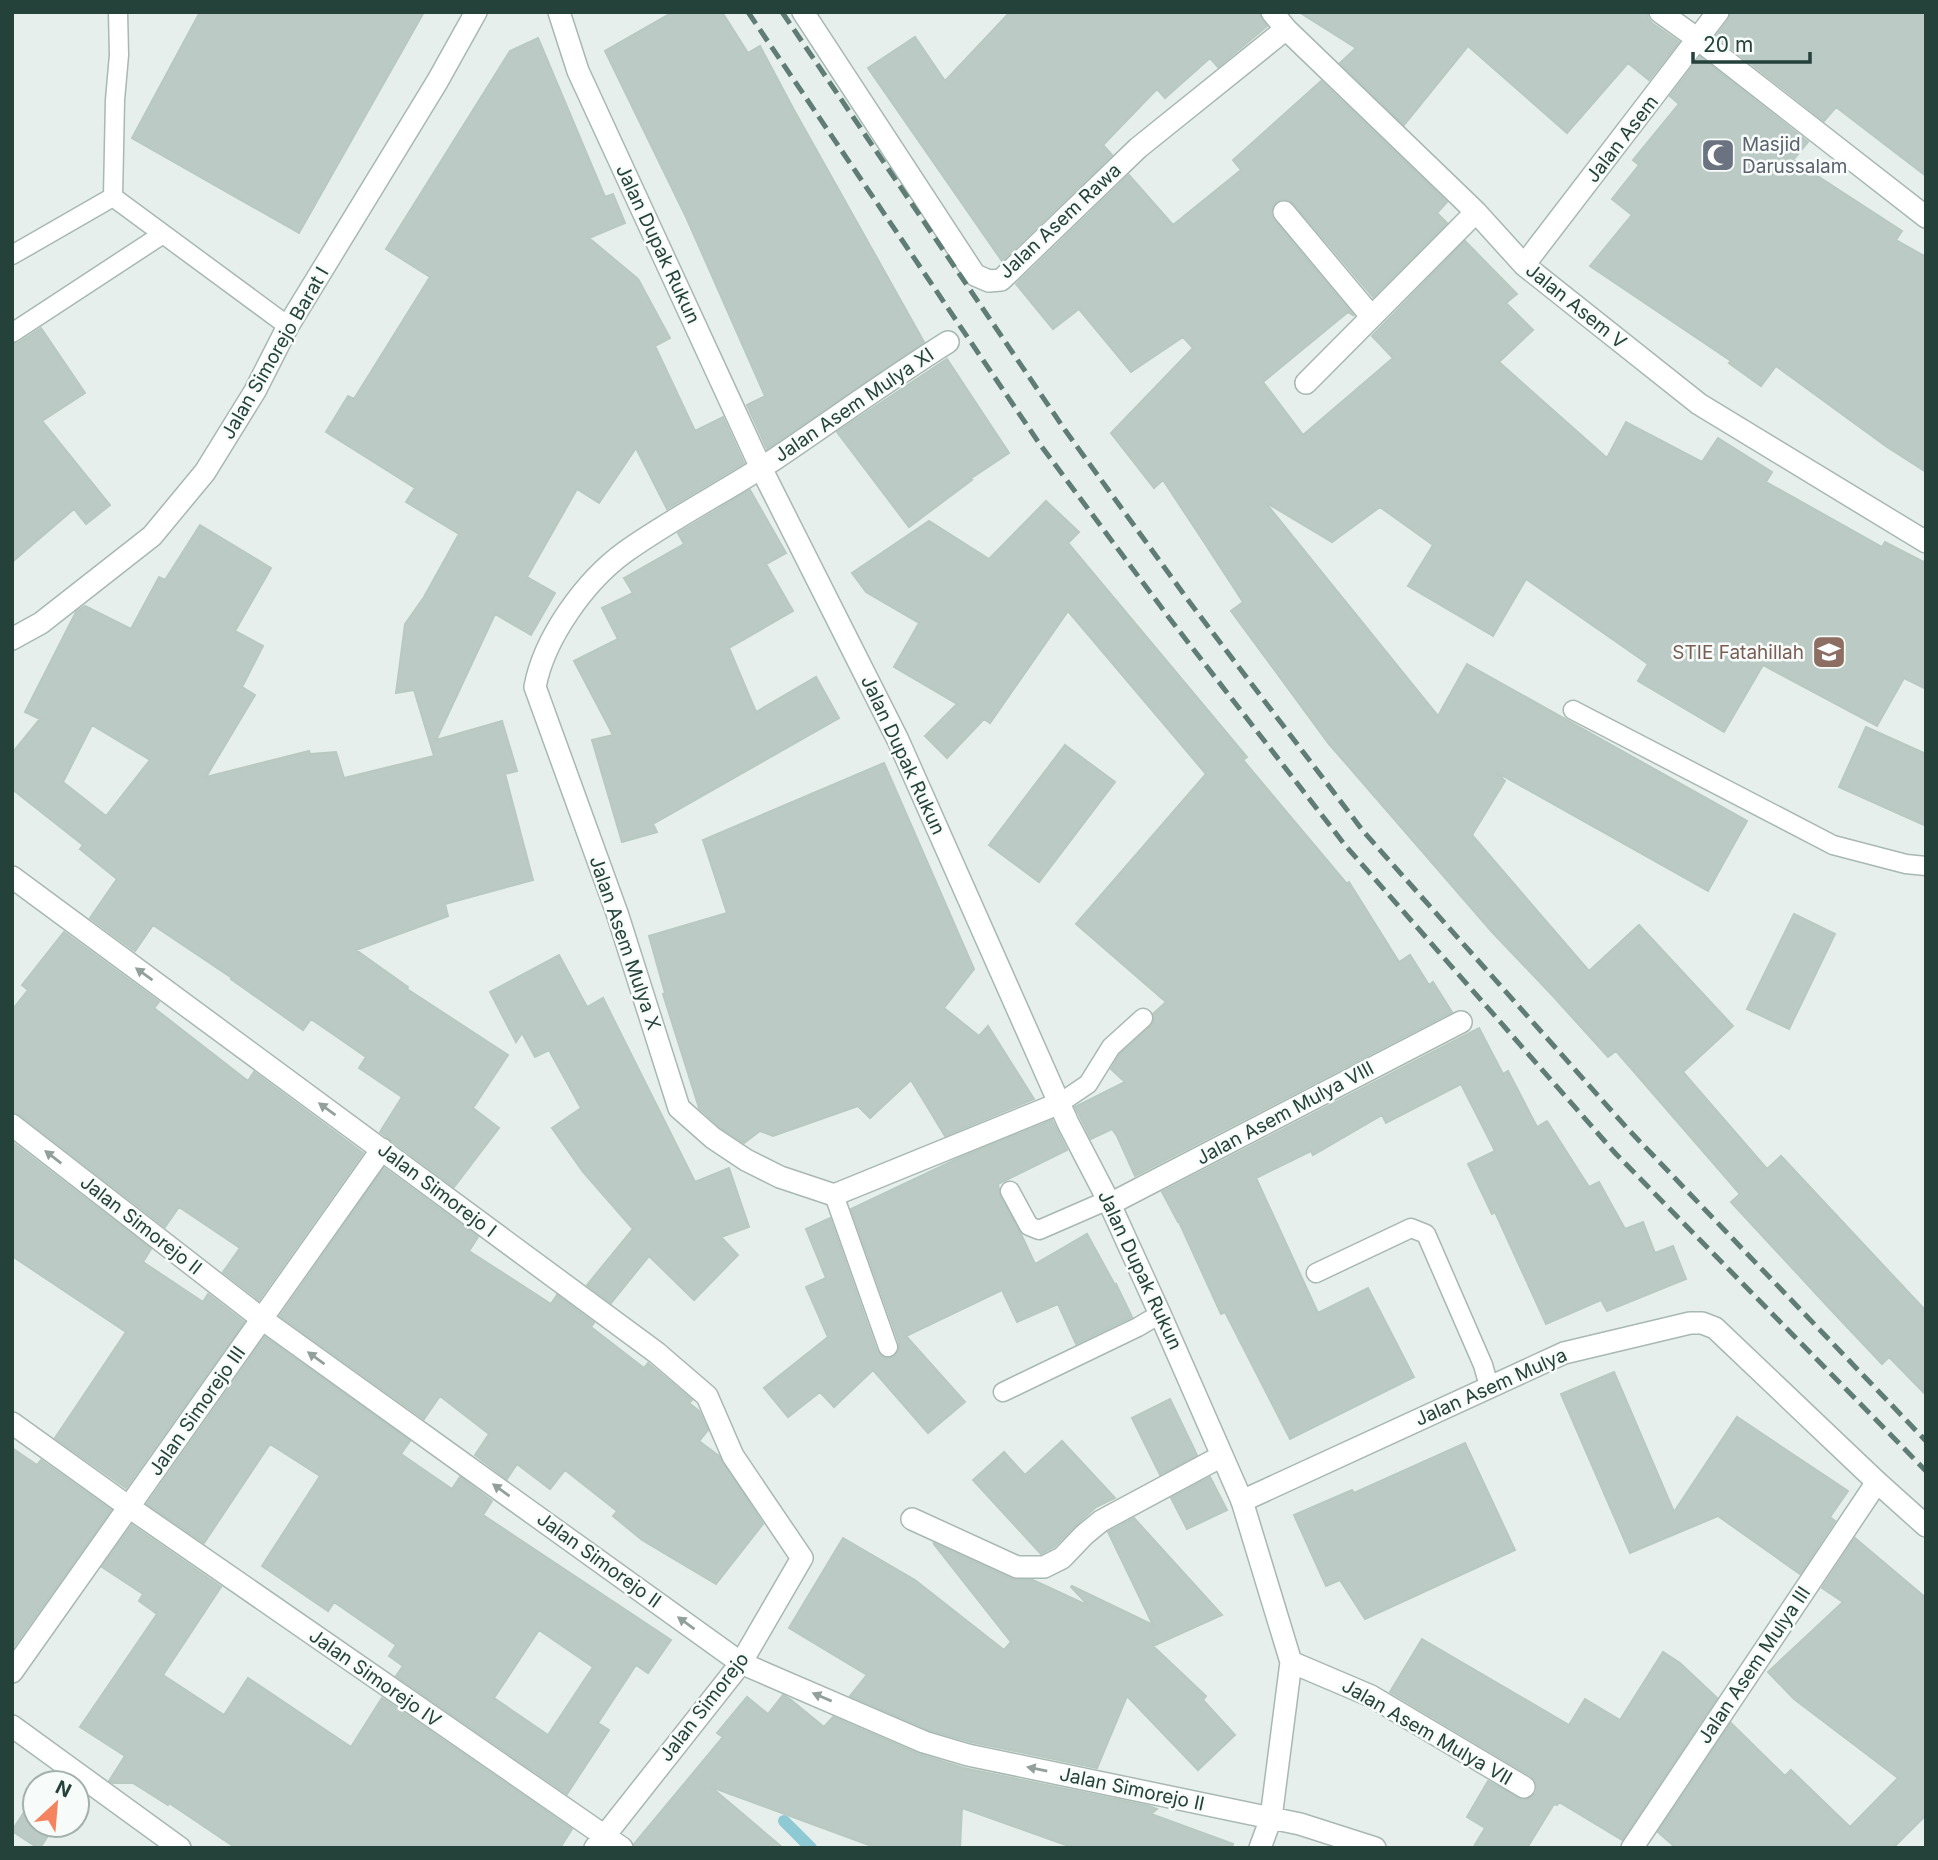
<svg xmlns="http://www.w3.org/2000/svg" width="1938" height="1860" font-family="Inter,sans-serif">
<rect width="100%" height="100%" fill="#e6efeb"/>
<g fill="none" stroke-linecap="round" stroke-linejoin="round">
<!-- stream -->
<path stroke="#8ec9d4" stroke-width="12" d="M784,1821L811,1848"/>
</g>
<!-- building -->
<path fill="#bbcac4" stroke="#b8c9c2" stroke-width="2" fill-rule="evenodd" d="M200,12H424L299,233L132,138Z
M673,12H722L748,53L760,46L794,110L924,342L767,449L747,405L765,396L686,217L605,51Z
M1010,12H1259L1262,20L1267,26L1218,67L1210,58L1165,98L1157,89L1103,145L1112,155L1002,261L868,68L915,37L945,81Z
M1299,12H1647L1648,18L1652,23L1679,42L1649,80L1628,63L1567,133L1468,46L1404,125L1340,63L1356,48Z
M1731,12H1926V176L1836,107L1824,121L1716,36L1728,20Z
M538,38L605,197L613,194L625,223L589,238L638,279L670,338L655,346L695,431L723,417L744,463L667,509L636,448L599,503L577,489L527,577L555,593L531,635L495,614L436,740L502,721L517,771L505,774L533,880L445,904L448,916L356,950L408,987L407,989L508,1055L473,1108L499,1128L454,1187L380,1132L402,1097L359,1068L366,1057L311,1019L303,1030L231,979L232,978L153,925L135,951L90,918L117,879L80,849L83,845L12,789V753L40,719L25,712L76,612L85,606L131,629L159,577L165,580L200,525L271,568L235,631L263,646L242,687L255,695L206,777L309,751L310,754L336,752L344,778L434,756L414,690L396,693L405,624L424,597L459,534L406,502L415,488L326,432L348,396L354,399L430,277L386,249L510,51ZM92,725L150,760L106,816L63,782Z
M1700,57L1808,142L1793,160L1902,231L1896,240L1926,257V472L1887,447L1776,366L1761,386L1729,363L1731,361L1590,266L1632,215L1612,199L1639,165L1633,160L1679,104L1670,96Z
M1321,81L1447,202L1437,213L1447,223L1373,297L1294,204L1289,200L1282,199L1276,202L1272,207L1271,214L1274,220L1354,316L1348,312L1263,382L1303,435L1393,358L1372,336L1465,241L1517,294L1506,303L1533,330L1499,362L1607,458L1626,422L1702,462L1718,438L1772,472L1766,482L1882,547L1885,542L1926,563V689L1904,678L1877,726L1763,665L1724,732L1638,681L1648,664L1526,579L1493,636L1408,586L1433,545L1380,507L1332,542L1265,502L1438,716L1467,664L1747,821L1708,891L1496,772L1505,781L1472,835L1589,971L1639,925L1733,1026L1683,1072L1767,1169L1781,1156L1926,1311V1395L1889,1357L1882,1364L1831,1310L1731,1202L1740,1194L1616,1051L1608,1057L1552,995L1492,932L1329,744L1231,611L1243,602L1200,536L1163,480L1154,488L1111,433L1193,348L1183,337L1131,372L1079,309L1053,329L1016,284L1129,175L1173,225L1241,170L1233,160Z
M41,328L85,393L42,421L110,505L86,524L74,509L12,562V344L18,343Z
M947,359L1009,453L970,479L972,480L909,527L837,432Z
M750,490L786,553L766,564L793,611L729,648L756,712L816,677L839,718L653,824L657,832L622,842L592,740L613,735L574,661L618,639L602,608L633,593L624,578L684,544L678,533Z
M1046,501L1079,532L1068,543L1247,757L1243,760L1347,884L1349,882L1399,962L1410,955L1429,985L1433,982L1452,1012L1135,1176L1117,1136L1112,1129L1091,1139L1075,1107L1125,1082L1111,1069L1120,1054L1151,1026L1154,1021L1153,1014L1166,1002L1076,924L1206,774L1068,611L990,723L984,719L947,758L925,736L957,704L894,667L919,623L866,592L852,573L929,521L989,559Z
M1866,727L1926,754V826L1839,787Z
M1065,745L1115,782L1039,882L989,845Z
M884,763L974,969L944,1008L979,1036L988,1026L1034,1099L945,1136L911,1080L870,1118L858,1106L773,1136L760,1131L744,1143L721,1128L699,1108L663,994L665,993L649,936L727,913L703,840Z
M1794,914L1835,934L1789,1029L1747,1009Z
M64,932L159,1002L154,1008L248,1081L254,1072L363,1153L259,1300L223,1272L240,1248L179,1207L165,1227L20,1115L12,1112V1010L28,990L22,985Z
M559,955L587,1007L603,998L695,1182L729,1168L749,1227L721,1237L738,1255L694,1300L649,1256L611,1303L587,1285L633,1229L583,1172L552,1128L581,1108L549,1050L535,1057L522,1033L516,1042L490,992Z
M1479,1028L1503,1074L1508,1071L1537,1127L1547,1121L1589,1187L1599,1182L1625,1229L1643,1222L1655,1253L1673,1246L1686,1279L1607,1311L1601,1300L1546,1324L1495,1212L1492,1214L1468,1164L1495,1151L1461,1084L1386,1123L1382,1115L1313,1155L1311,1151L1256,1178L1318,1313L1368,1288L1414,1377L1290,1439L1225,1312L1221,1314L1179,1222H1178L1162,1192Z
M1052,1120L1067,1150L998,1184L1000,1196L1021,1234L1035,1264L1087,1234L1115,1285L1116,1284L1132,1317L1076,1344L1058,1304L1017,1322L1002,1290L906,1336L965,1402L928,1433L873,1370L834,1407L820,1392L788,1417L764,1388L828,1337L806,1287L826,1278L806,1229L830,1218L877,1351L885,1358L892,1357L899,1350V1343L851,1209L959,1158Z
M12,1142L151,1249L143,1262L203,1302L208,1294L244,1322L126,1488L55,1438L126,1332L12,1256Z
M384,1168L478,1237L469,1251L551,1304L557,1295L594,1323L591,1327L644,1368L648,1363L692,1400L689,1403L699,1411L708,1430L699,1441L719,1456L763,1524L716,1584L642,1540L613,1516L617,1511L565,1470L550,1489L517,1464L507,1479L475,1455L489,1434L440,1396L424,1419L280,1316Z
M265,1337L410,1441L401,1454L452,1489L460,1477L492,1501L483,1515L671,1640L648,1673L636,1665L598,1723L609,1730L567,1794L396,1676L403,1666L389,1656L396,1645L334,1602L328,1611L262,1566L320,1476L270,1444L204,1543L147,1504ZM539,1630L593,1667L548,1735L494,1698Z
M1614,1372L1674,1512L1737,1417L1848,1491L1830,1517L1835,1521L1800,1574L1718,1516L1630,1553L1561,1394Z
M1170,1399L1197,1455L1160,1475L1132,1418Z
M1062,1441L1115,1498L1096,1507L1075,1526L1054,1547L1041,1554L973,1480L1004,1452L1025,1475Z
M1465,1443L1515,1550L1365,1619L1340,1580L1326,1586L1294,1515L1352,1490L1354,1493Z
M12,1448L37,1465L41,1460L111,1510L12,1649Z
M1210,1477L1227,1510L1187,1529L1171,1498Z
M1134,1518L1222,1615L1153,1646L1206,1696L1203,1700L1235,1735L1198,1770L1127,1696L1097,1768L971,1742L928,1730L850,1696L867,1675L789,1628L843,1538L915,1580L1004,1650L1011,1642L933,1543L1012,1579L1033,1580L1089,1606L1071,1587L1072,1586L1153,1625L1108,1532Z
M132,1525L221,1587L163,1675L224,1715L248,1678L351,1747L382,1698L572,1829L560,1848H236L169,1803L168,1805L133,1783H113L109,1781L125,1756L80,1727L157,1614L139,1601L143,1594L102,1567Z
M1855,1538L1926,1598V1815L1893,1848H1676L1658,1832L1731,1723L1785,1776L1791,1770L1850,1827L1898,1778L1794,1699L1768,1672L1843,1602L1822,1588Z
M1422,1639L1569,1725L1585,1699L1620,1720L1663,1652L1680,1663L1717,1698L1622,1840L1559,1802L1557,1805L1554,1804L1527,1848H1473L1485,1828L1467,1817L1488,1781L1523,1800L1531,1798L1536,1793L1537,1786L1535,1780L1531,1776L1390,1692Z
M783,1695L790,1699L824,1727L833,1717L919,1754L964,1768L1149,1806L1157,1809L1151,1814L1233,1844L1232,1848H1074L962,1808L960,1848H877L711,1787L783,1848H635L634,1844L723,1737L717,1733L747,1697L768,1714Z
M35,1795V1825H55L40,1848H38L12,1831Z"/>
<g fill="none" stroke-linecap="round" stroke-linejoin="round">
<!-- service casing -->
<g stroke="#a8b8b2" stroke-width="21">
<path id="service" d="M113,197L288,326
M113,197L115,100L119,55L118,12
M12,255L113,197
M12,333L163,234
M1573,710L1833,845L1906,864L1926,866
M1060,1103L1088,1084L1111,1047L1143,1018
M1010,1191L1029,1226L1039,1230L1108,1200
M834,1195L888,1347
M1316,1273L1411,1228L1426,1234L1483,1365L1489,1386
M1003,1392L1138,1327L1160,1314"/>
</g>
<!-- minor casing -->
<g stroke="#a8b8b2" stroke-width="24">
<path id="minor" d="M803,12L975,275L989,281L1001,280L1138,148L1286,29
M1272,12L1286,29L1476,212L1524,265L1699,404L1926,542
M1660,12L1699,40L1926,217
M1284,212L1371,316
M1524,265L1718,12
M948,342C889,379 833,420 775,459C726,491 673,518 625,552C585,581 544,638 535,687L617,913L679,1108L713,1138L746,1160L780,1177L834,1195L1060,1103
M1306,383L1476,212
M12,639L41,623L152,536L205,472L255,391L288,326L437,82L476,12
M12,877L657,1353L707,1396L733,1456L802,1558L741,1663L595,1848
M12,1125L262,1319L741,1663L924,1742L968,1755L1300,1824L1375,1848
M1110,1204L1461,1022
M12,1423L129,1507L622,1848
M1242,1501L1291,1662L1271,1818L1260,1848
M912,1519L1017,1567H1044L1062,1558L1084,1535L1101,1521L1222,1456
M1291,1662L1371,1696L1524,1787
M12,1672L382,1149
M12,1726L180,1848
M1632,1848L1877,1482"/>
</g>
<!-- tertiary casing -->
<g stroke="#a8b8b2" stroke-width="24">
<path id="tertiary" d="M559,12L578,71L761,468L898,740L1068,1123L1108,1200L1160,1314L1242,1501L1564,1353L1690,1323H1702L1715,1328L1877,1482L1926,1526"/>
</g>
<!-- service -->
<use href="#service" stroke="#fff" stroke-width="18"/>
<!-- minor -->
<use href="#minor" stroke="#fff" stroke-width="21"/>
<!-- tertiary -->
<use href="#tertiary" stroke="#fff" stroke-width="21"/>
<!-- rail -->
<path stroke="#5f7d75" stroke-width="5" stroke-dasharray="14 7" stroke-linecap="butt" d="M748,12L1039,443L1170,619L1345,845L1616,1154L1926,1471
M782,12L1065,430L1188,600L1363,831L1626,1127L1926,1441"/>
</g>
<!-- one-way arrows -->
<defs><path id="oneway-solid" d="M-6-.8H1V-3.2L6.5 0L1 3.2V.8H-6Z" transform="scale(1.75)"/></defs>
<g fill="#92a09c">
<use href="#oneway-solid" transform="translate(144 974) rotate(-144)"/>
<use href="#oneway-solid" transform="translate(327 1109) rotate(-144)"/>
<use href="#oneway-solid" transform="translate(53 1157) rotate(-142)"/>
<use href="#oneway-solid" transform="translate(316 1358) rotate(-144)"/>
<use href="#oneway-solid" transform="translate(501 1490) rotate(-144)"/>
<use href="#oneway-solid" transform="translate(686 1623) rotate(-144)"/>
<use href="#oneway-solid" transform="translate(822 1697) rotate(-157)"/>
<use href="#oneway-solid" transform="translate(1037 1769) rotate(-168)"/>
</g>
<!-- icons -->
<defs>
<g id="mosque-square" transform="scale(1.75)"><rect x="-9" y="-9" width="18" height="18" rx="4" fill="#6b7280" stroke="#f7fbf9"/><path d="M3.5-4.9A6 6 0 1 0 3.5 4.9A5 5 0 1 1 3.5-4.9Z" fill="#fff"/></g>
<g id="university-square" transform="scale(1.75)"><rect x="-9" y="-9" width="18" height="18" rx="4" fill="#8d6e63" stroke="#f7fbf9"/><path d="M0-5L7-2L0 1L-7-2ZM-4 1L0 2.5L4 1V4Q0 6-4 4Z" fill="#fff"/></g>
</defs>
<g fill-rule="evenodd">
<use href="#mosque-square" x="1718" y="155"/>
<use href="#university-square" x="1829" y="652"/>
</g>
<g text-anchor="middle" dominant-baseline="central" stroke-width="5" stroke-linejoin="round" paint-order="stroke">
<!-- street labels -->
<g font-size="19" fill="#24423a" stroke="#f7fbf9">
<text transform="translate(1622 139) rotate(-52)">Jalan Asem</text>
<text transform="translate(1060 221) rotate(-43)">Jalan Asem Rawa</text>
<text transform="translate(658 244) rotate(65)">Jalan Dupak Rukun</text>
<text transform="translate(1576 306) rotate(39)">Jalan Asem V</text>
<text transform="translate(275 353) rotate(-60)">Jalan Simorejo Barat I</text>
<text transform="translate(854 405) rotate(-34)">Jalan Asem Mulya XI</text>
<text transform="translate(903 755) rotate(65)">Jalan Dupak Rukun</text>
<text transform="translate(625 943) rotate(71)">Jalan Asem Mulya X</text>
<text transform="translate(1285 1113) rotate(-28)">Jalan Asem Mulya VIII</text>
<text transform="translate(437 1190) rotate(37)">Jalan Simorejo I</text>
<text transform="translate(141 1225) rotate(38)">Jalan Simorejo II</text>
<text transform="translate(1140 1270) rotate(65)">Jalan Dupak Rukun</text>
<text transform="translate(1491 1387) rotate(-24)">Jalan Asem Mulya</text>
<text transform="translate(197 1411) rotate(-55)">Jalan Simorejo III</text>
<text transform="translate(599 1560) rotate(36)">Jalan Simorejo II</text>
<text transform="translate(1754 1665) rotate(-56)">Jalan Asem Mulya III</text>
<text transform="translate(375 1678) rotate(35)">Jalan Simorejo IV</text>
<text transform="translate(704 1707) rotate(-52)">Jalan Simorejo</text>
<text transform="translate(1427 1732) rotate(30)">Jalan Asem Mulya VII</text>
<text transform="translate(1132 1789) rotate(12)">Jalan Simorejo II</text>
</g>
<!-- worship labels -->
<g font-size="19" fill="#5b616d" stroke="#f7fbf9" text-anchor="start">
<text x="1742" y="144">Masjid<tspan x="1742" dy="22">Darussalam</tspan></text>
</g>
<!-- education labels -->
<g font-size="19" fill="#785e54" stroke="#f7fbf9" text-anchor="end">
<text x="1804" y="652">STIE Fatahillah</text>
</g>
</g>
<!-- border -->
<rect width="1938" height="1860" fill="none" stroke="#24423a" stroke-width="28"/>
<!-- north arrow -->
<g transform="translate(56 1804) rotate(26)"><circle r="33" fill="#f7fbf9" stroke="#a3b1ad" stroke-width="2"/>
<path d="M0-5L12 26L0 18L-12 26Z" fill="#f4845f"/>
<text y="-10" font-size="19" font-weight="bold" text-anchor="middle" fill="#24423a">N</text>
</g>
<!-- scale -->
<path d="M1693 52v10h117v-10" fill="none" stroke="#24423a" stroke-width="3.5"/>
<text x="1703" y="52" font-size="21" fill="#24423a" stroke="#f7fbf9" stroke-width="5" paint-order="stroke">20 m</text>
</svg>
